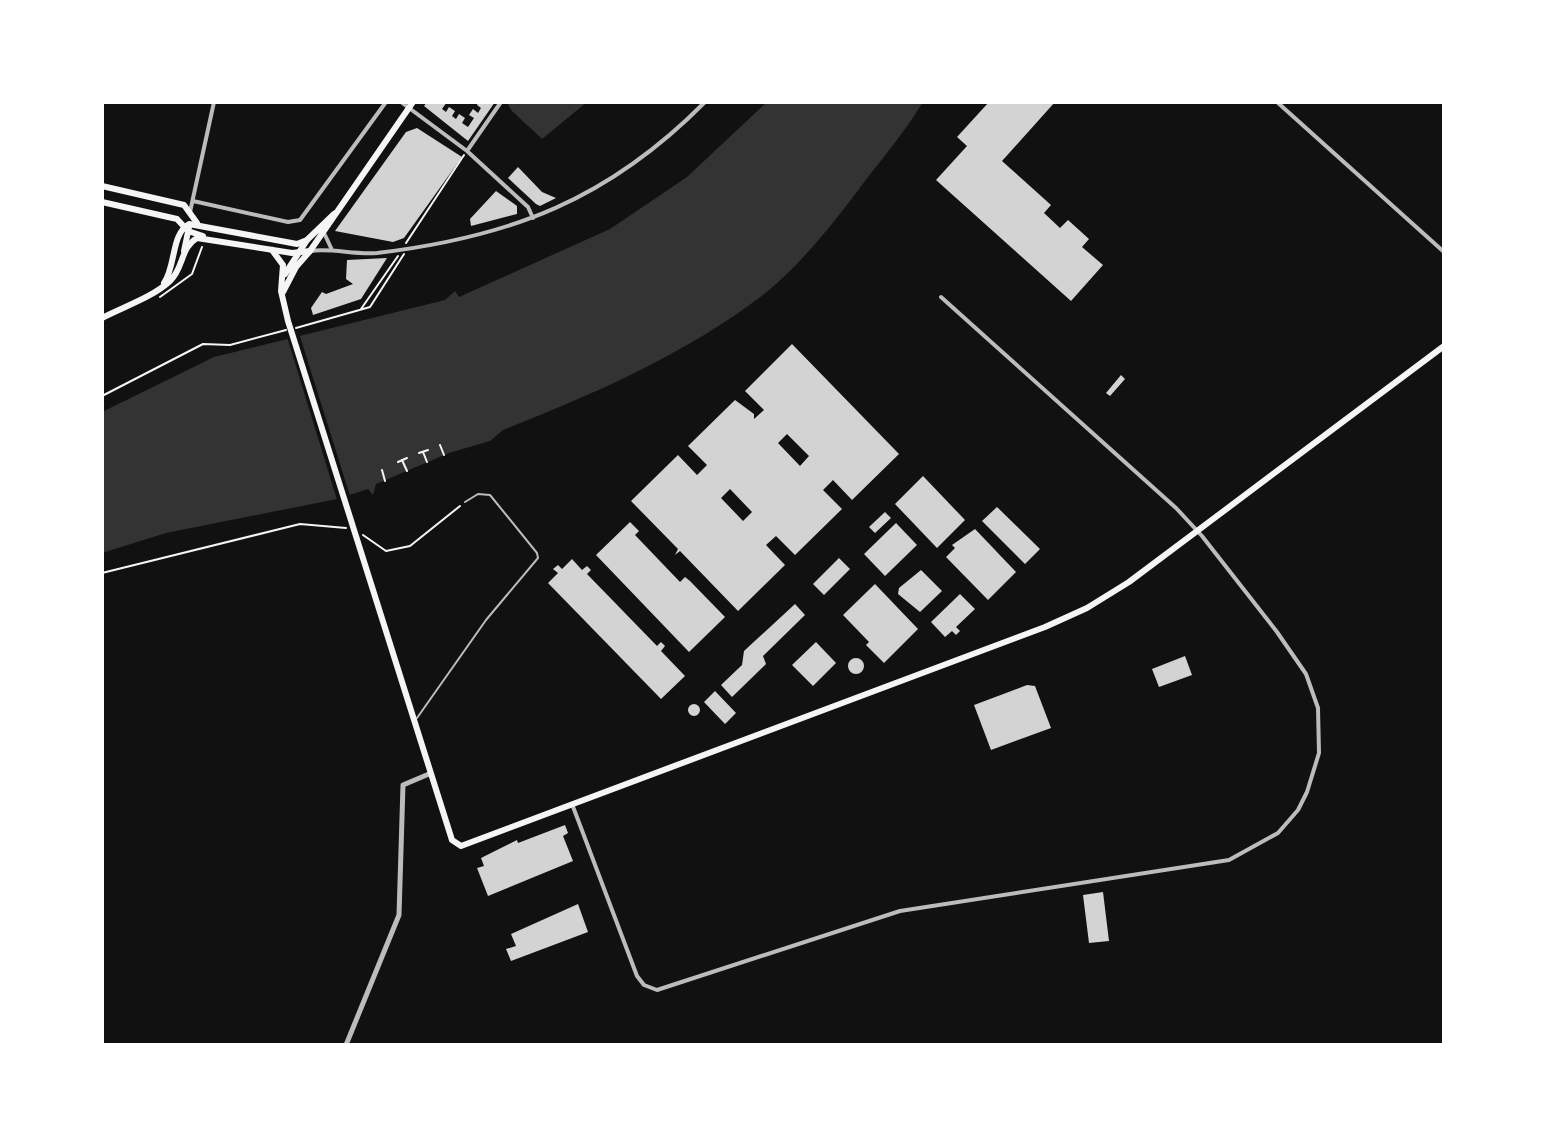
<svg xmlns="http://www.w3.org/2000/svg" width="1546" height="1147" font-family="'IBM Plex Sans',sans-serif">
<rect width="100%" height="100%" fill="#111"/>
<!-- water -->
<path fill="#333" d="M511,102H587L542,139L512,111L508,105Z
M767,102H923C906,130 885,155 865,181C835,221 802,264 763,295C684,355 594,394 503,430L490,441L449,453L376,484L373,495L368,489L337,499L166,533L102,553V412L214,357L445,300L455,291L459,297L610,229L687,177Z"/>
<!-- pier -->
<path fill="#111" d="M299,333L350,496L338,503L287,337Z"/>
<!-- building -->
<path fill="#d3d3d3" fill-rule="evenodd" d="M427,102H447L442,109L446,112L449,107L455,111L452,116L456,119L459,114L465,118L462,123L468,127L474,118L469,115L473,109L478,113L481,108L477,105L478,102H495L468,141L424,106Z
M989,102H1055L1002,161L1051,205L1044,213L1060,228L1068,220L1089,239L1082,247L1103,265L1071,301L936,180L967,146L957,137Z
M417,128L462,157L404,238L393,242L335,231L406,132Z
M518,167L542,192L556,198L540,206L536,204L508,178Z
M496,191L517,206V214L471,226L470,219Z
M387,258L361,299L313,315L311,308L322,292L326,294L353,284L346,279L347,260Z
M792,344L899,454L852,500L833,480L823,490L842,509L795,555L776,536L766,545L785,565L738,611L680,551L675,555L678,549L631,501L678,455L697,475L707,465L688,446L735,400L754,414V419L764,410L745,391ZM787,434L809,456L800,466L778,443ZM730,489L752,512L743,521L721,498Z
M1121,375L1125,379L1110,396L1106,393Z
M923,476L965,520L937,548L895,504Z
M997,507L1040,549L1025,564L982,521Z
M885,512L891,518L875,533L869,527Z
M630,522L639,531L635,535L680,582L685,577L690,581L725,617L689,652L596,555Z
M896,523L917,545L885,576L864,554Z
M975,529L1016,572L988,600L946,557L955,548L952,545Z
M839,558L850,569L824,595L813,584Z
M572,559L582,570L587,566L591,570L587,574L657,646L661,642L665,646L661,651L685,676L661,699L548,583L558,573L553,569L558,565L562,569Z
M921,570L942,591L920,612L898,594L899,588Z
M875,584L918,629L884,663L866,645L869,642L843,615Z
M960,594L975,609L956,627L960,631L956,635L952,631L945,637L931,622Z
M795,604L805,615L763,656L766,664L732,697L721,685L742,665L744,651Z
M816,642L836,663L813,686L792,665Z
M1185,656L1192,675L1159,687L1152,669Z
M848 666a8 8 0 1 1 16 0a8 8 0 1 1-16 0Z
M1027,685L1035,686L1051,728L991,750L974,705Z
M715,691L736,713L725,724L704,702Z
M688 710a6 6 0 1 1 12 0a6 6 0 1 1-12 0Z
M565,825L568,833L563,836L573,861L488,896L477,868L484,866L481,858L517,840L518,843Z
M1103,892L1109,941L1089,943L1083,895Z
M578,904L588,932L511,961L506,949L516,946L511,934Z"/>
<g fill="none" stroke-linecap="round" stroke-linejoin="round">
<!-- path -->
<path stroke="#f5f5f5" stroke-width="2" d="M406,243L464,155
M160,297L192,274L202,247
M361,309L398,256
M296,328L370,307L404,254
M102,396L203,344L230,345L286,330
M440,445L444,455
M423,452L427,462
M419,453L428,450
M402,460L407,471
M398,462L407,458
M382,470L385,481
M363,535L386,551L410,546L460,506
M102,573L300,524L346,528"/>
<!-- service -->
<path stroke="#bcbcbc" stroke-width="2" d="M417,718L486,620L538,558L537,553L490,495L478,494L465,502"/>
<!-- minor -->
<path stroke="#bcbcbc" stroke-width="4" d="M401,102L467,151L528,207L533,218
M1277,102L1444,252
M467,151L501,102
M193,201L288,222L300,220L386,102
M190,212L214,102
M325,235L332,250
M310,251C333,248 354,255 377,253C512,237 609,199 705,102
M572,804L637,976L644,985L657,990L900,911L1229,860L1278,833L1298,810L1307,792L1319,753L1318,708L1306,674L1277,632L1202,536L1176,508L941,297"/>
<!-- tertiary -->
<path stroke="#bcbcbc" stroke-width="5" d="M346,1045L399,915L403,785L429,774"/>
<!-- secondary -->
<path stroke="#f5f5f5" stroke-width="6" d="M102,186L184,205L197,223
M102,202L177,219L188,231L203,236
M272,250L283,265L281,291L288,321L452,840L461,846L1045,627L1087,608L1129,582L1444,346
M184,251L189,227
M285,274L307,240
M283,292L296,267L310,251"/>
<!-- primary -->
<path stroke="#f5f5f5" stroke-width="6" d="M164,283C176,266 171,234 189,224L297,244L307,240L334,214
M102,318C123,307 153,297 170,281C184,268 180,248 197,238L292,253L310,251L413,102"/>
</g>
<!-- border -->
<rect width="1546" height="1147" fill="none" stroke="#ffffff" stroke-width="208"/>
</svg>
